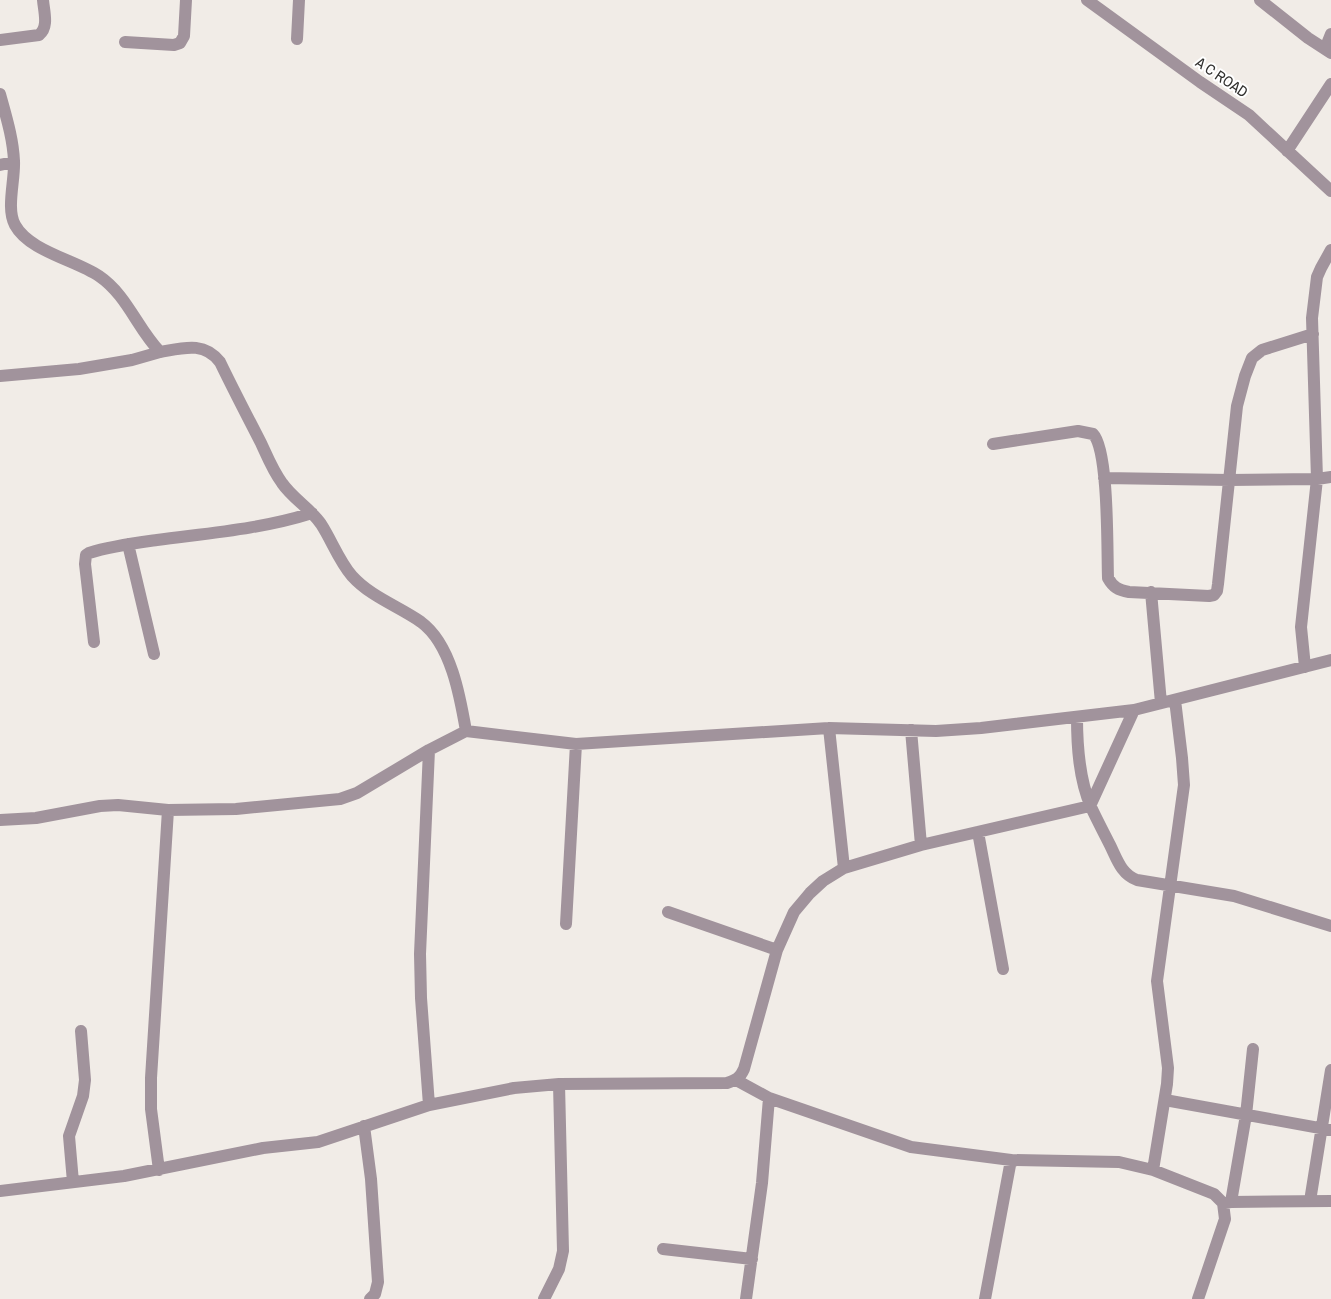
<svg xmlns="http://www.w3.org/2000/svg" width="1331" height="1299" font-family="'Archivo Narrow',sans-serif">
<rect width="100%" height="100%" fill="#f1ece7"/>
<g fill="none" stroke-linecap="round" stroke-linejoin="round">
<!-- minor -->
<path stroke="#a1939c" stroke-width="12" d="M1087,0L1200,82L1249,115L1331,191
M1260,0L1308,38L1331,53
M297,39L299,0
M0,40L39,35C49,27 44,12 43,0
M125,42L174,45L180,43L184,36L186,0
M1325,49L1331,34
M0,94C6,116 13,138 14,161C15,180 6,209 15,225C29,251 75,260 99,276C127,295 137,328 160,352C183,348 204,341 220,362C233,389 247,416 261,443C267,456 273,471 282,483C293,499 310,508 321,524C332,541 339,561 352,576C371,597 398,606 421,622C451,644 460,696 466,731L429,750L357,793L340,799L236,809L168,810L118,805L100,806L36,818L0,820
M1287,151L1331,84
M0,165L14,162
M0,376L79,369L132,360L160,352
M993,444L1078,431L1093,434C1109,450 1107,551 1108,578C1113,587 1118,590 1129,592L1209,596L1214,595L1217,591L1218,584L1237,406L1245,376L1252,358L1262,350L1313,334
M1104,478L1230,480L1317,479L1331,477
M128,544L154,654
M1151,592L1161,703
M94,642L85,564L86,555L89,553C111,546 135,543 157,540C209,533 262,529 312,513
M1305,667L1301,627L1317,479L1312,318L1317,277L1321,268L1331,250
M1077,717C1077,747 1079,779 1091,807C1097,820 1104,833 1110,845C1117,859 1121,874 1137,880L1234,896L1331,926
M829,728L844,868
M911,730L921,845
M466,731L576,744L829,728L936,731L981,728L1134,710
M978,832L1003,969
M668,912L777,950
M566,924L576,744
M736,1080L769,1098L911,1147L1011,1160L1119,1162L1153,1170L1214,1194L1223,1203L1225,1219L1198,1299
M1165,1100L1331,1130
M429,1105L421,998L420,954L429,750
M364,1126L371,1179L378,1282L375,1294L370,1299
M159,1170L151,1109V1078L168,810
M1153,1170L1167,1084L1168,1068L1157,981L1184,785L1182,758L1175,700
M73,1182L69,1136L83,1096L85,1080L81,1031
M0,1191L124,1176L263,1148L318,1142L429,1105L514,1088L559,1084L727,1083C736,1080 740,1078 744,1069L777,950L794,912L810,893L823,881L844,868L921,845L1090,806L1134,710L1331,660
M1310,1201L1331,1070
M1231,1202L1246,1115L1253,1049
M1223,1203L1231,1202L1331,1201
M663,1249L752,1259
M544,1299L559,1269L563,1251L559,1084
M746,1299L762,1183L769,1098
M985,1299L1011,1160"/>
</g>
<g text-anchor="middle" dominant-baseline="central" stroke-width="4" stroke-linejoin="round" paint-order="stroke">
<!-- street labels -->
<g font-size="15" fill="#31302e" stroke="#fff">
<text transform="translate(1222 77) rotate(34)">A C ROAD</text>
</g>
</g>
</svg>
